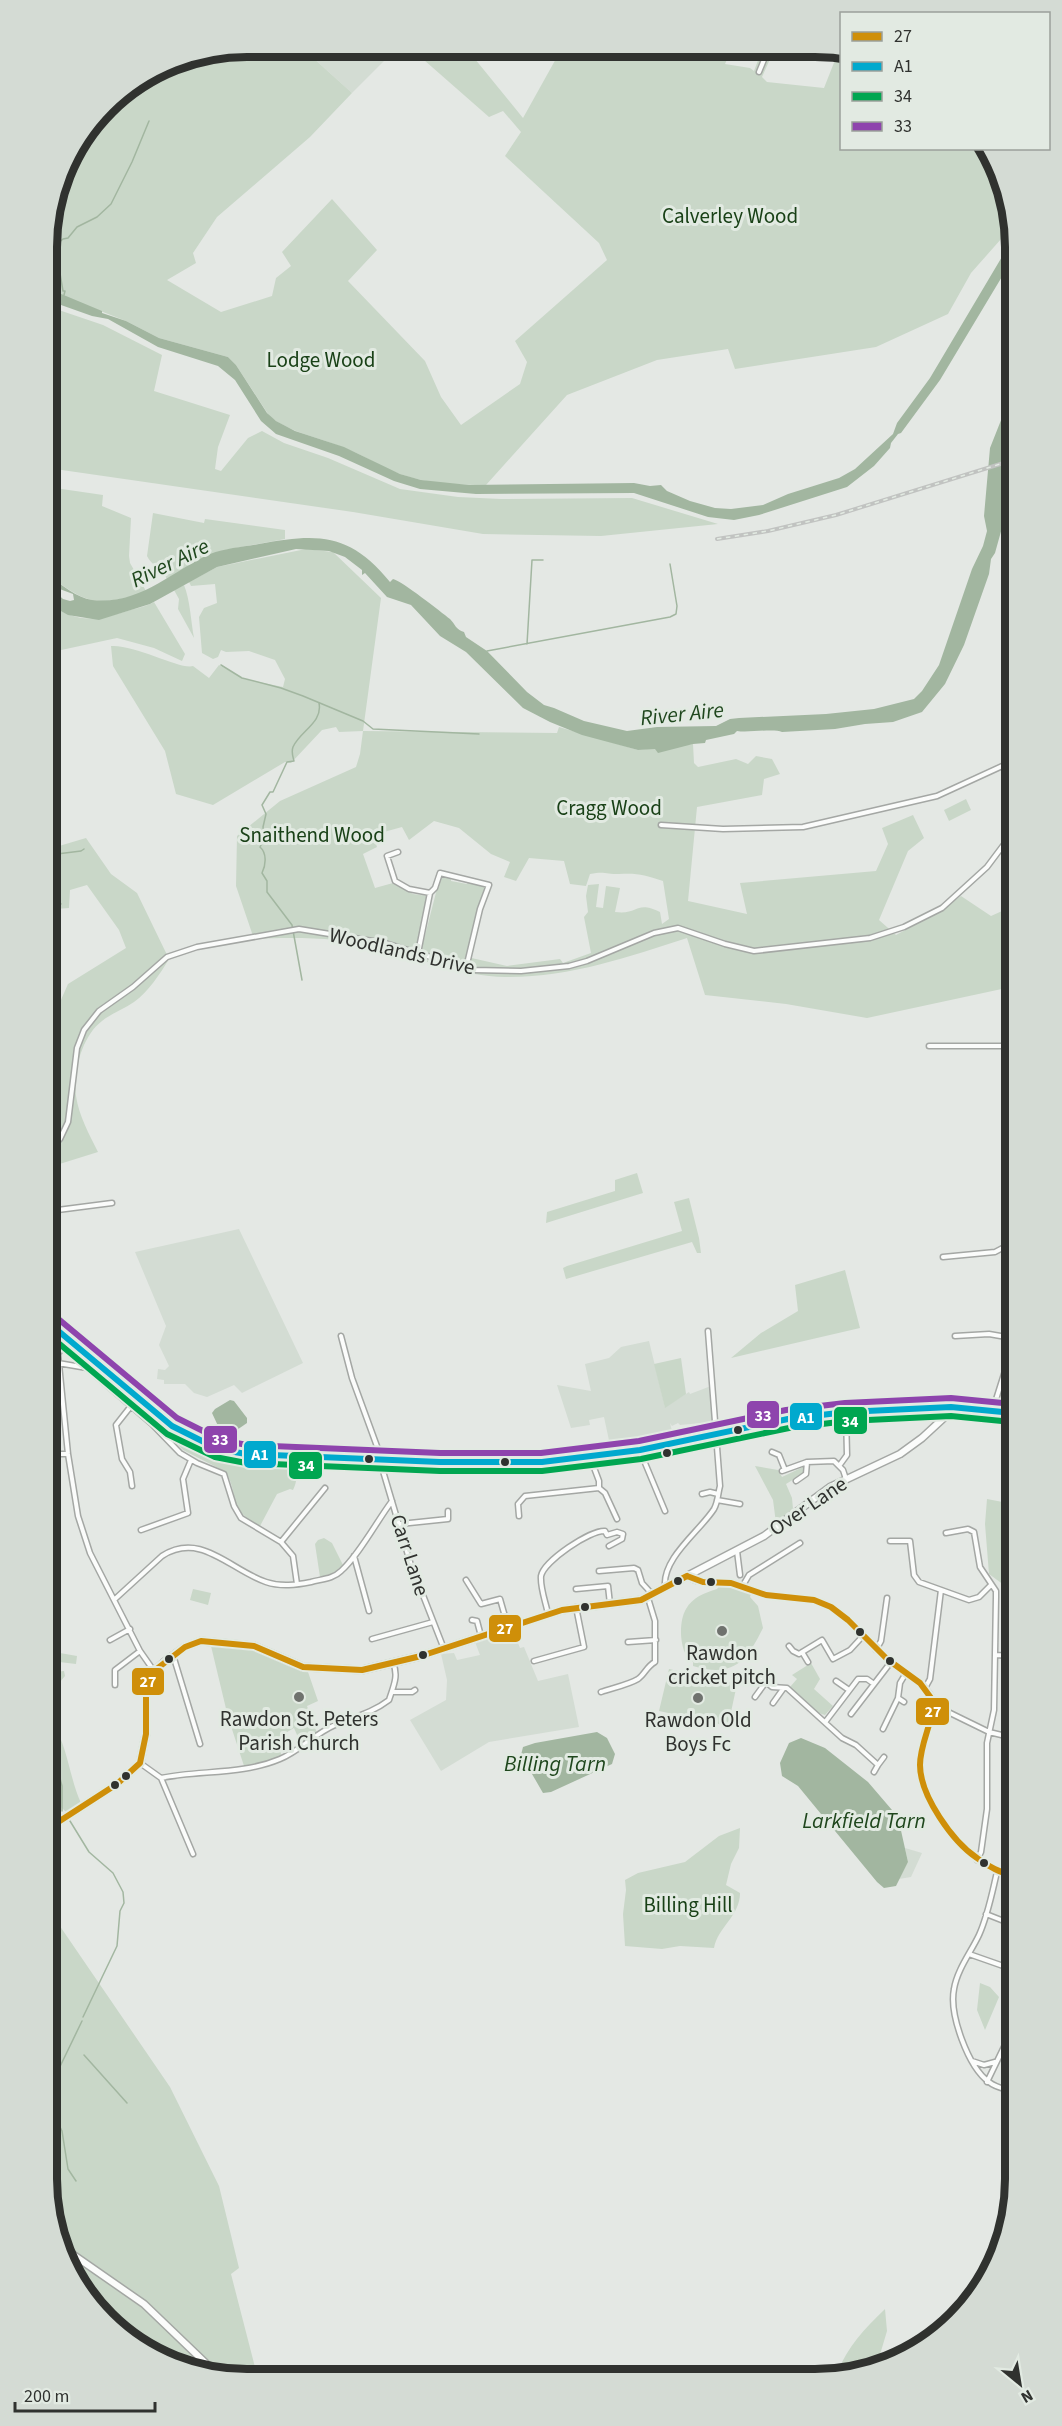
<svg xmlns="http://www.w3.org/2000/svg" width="1062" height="2426" font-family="'Source Sans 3',sans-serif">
<rect width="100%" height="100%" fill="#e4e8e4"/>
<!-- built -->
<path fill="#d3dcd3" d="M319,47H398L352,93L311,56Z
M239,1229L303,1363L242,1393L234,1385L207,1397L194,1393L185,1384H164V1380L157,1379L158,1369L165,1370L169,1366L159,1345L166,1326L135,1252Z
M649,1341L665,1407L689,1392L690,1394L711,1386L714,1410L712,1422L680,1425L678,1423L672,1426L670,1423L674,1439L608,1450L610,1445L604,1417L589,1420L590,1425L571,1428L557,1385L591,1391L585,1364L609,1358L621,1347Z
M507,1632L510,1640L518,1643L520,1648L524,1647L538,1681L568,1674L579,1727L489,1742L441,1771L410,1720L446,1700L447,1680L441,1654L454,1653L457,1660L480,1655L475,1642Z
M905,1848L922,1853L911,1877L899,1879L908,1862Z"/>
<!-- green -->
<path fill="#c9d7c8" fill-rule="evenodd" d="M247,47H319L311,56L352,93L310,137L217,217L193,253L196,263L167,280L221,312L272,296L276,278L291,266L282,252L332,199L377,250L348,281L425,361L441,397L461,425L520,384L527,362L515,341L607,260L599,243L505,156L521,132L503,111L489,117L424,60L430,56L422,48H466L523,118L562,48L731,50L725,64L750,68L754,71L762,50H774L762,77L767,82L824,88L839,50H841L842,148L989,149L1009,195V230L971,273L948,314L876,347L735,369L728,349L657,360L567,395L486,485C457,485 428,484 400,474C380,467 362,454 342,447C317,437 292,433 270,417L236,365L228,357L159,338L126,321L47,290V233L67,158L114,96L170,62Z
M47,306L103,325L162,355L154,391L230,415L218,447L215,469L221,471L248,438L262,431L284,443L328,458L400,489L458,497L501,499L632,498L718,524L601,536L483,534L353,512L48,468Z
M48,487L103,495L102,506L131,518L129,556L130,563L146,591C131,598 101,605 85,598C72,593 60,583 48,576Z
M153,513L204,523L205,519L285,530V539L225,550L209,555L167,579C161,568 152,566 147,556Z
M306,549L333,552L381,598L363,731L557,733L559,727L638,750L693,744L694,763L698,767L736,759L748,764L756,756L772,759L780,774L764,779L762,795L697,807L688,901L747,914L740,883L876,871L888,844L882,828L913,815L924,838L908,851L879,920L896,935L940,911L961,896L991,916L1011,907V987L867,1018L786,1004L705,995L687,938C628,957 568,978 505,977C464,977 416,957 376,947C341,937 291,937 254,939L236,886L237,836L280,801L356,767L360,754L363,731L339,732L336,727L322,730L291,763L285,762L213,805L176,794L165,751L113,666L111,646C134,644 181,670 193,666L209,678L219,665L244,679L283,687L285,679L275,660L249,651L226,652L221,650L218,657L213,659L202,653L199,617L204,608L217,603L215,584L191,586L189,582L217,567ZM434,821L459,828L491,854L510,862L504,877L516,881L529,858L564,861L570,884L586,886L590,874C604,871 606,874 619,874C639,873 644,875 663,881L669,919L662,924L660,912C635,900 640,915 615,912L620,888L606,886L603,908L596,907L599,884L588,885L586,896L588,912L584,917L591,953L563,963L560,959L507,966L467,957L477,913L487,888L485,885L468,881L467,884L451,881V877H440L421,951L416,950L428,896L413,894L393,883L375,888L363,854L377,847L373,835L402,827L409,840Z
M184,585C190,599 191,622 194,638L178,609L179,599L174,590Z
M154,602L185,654L182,661L154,648L117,638L52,652L51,649H48V604C78,623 95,621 127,611C136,608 146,607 154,602Z
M966,799L971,810L949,821L944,810Z
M86,838L111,874L137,893L169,959C160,974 148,992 134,1002C124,1009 112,1013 102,1021C82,1036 73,1071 76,1096C79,1116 89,1134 98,1152L50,1167L49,1027L68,984L126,948L119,930L87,885L70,890L69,908L56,909L49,898V849Z
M637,1173L643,1193L546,1223L547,1212L615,1191V1180Z
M689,1198L699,1238L701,1253H697L692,1242L566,1279L563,1268L567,1266L682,1231L674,1202Z
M845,1270L860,1328L731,1358L761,1333L798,1311L795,1285Z
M681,1358L686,1394L665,1408L654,1364Z
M1012,1369L1013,1408L998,1405Z
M164,1424C207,1455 246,1460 298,1461C296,1472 298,1481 293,1490L290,1489L277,1494L260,1526C225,1507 241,1500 226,1472L183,1450L160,1427Z
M755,1466L778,1470L782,1477L803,1467L804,1468V1473L786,1484L792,1498L793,1509L776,1523L773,1500Z
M987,1499L1013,1504V1580L1008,1588L989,1574L985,1524Z
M324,1538L332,1543L343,1565L332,1574L320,1577L315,1544L318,1540Z
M720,1585L732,1586L751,1594L750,1597L758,1606L763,1628C746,1662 733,1678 693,1666V1662C679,1655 678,1622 686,1609C693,1597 704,1593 717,1589Z
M193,1589L211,1593L208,1605L190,1600Z
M51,1643L60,1653L77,1656L76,1664L51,1661Z
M211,1646L250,1648L308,1672L318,1701L307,1706L317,1733L301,1744L294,1728L277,1738L282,1758L245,1769L228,1717Z
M811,1663L820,1679L814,1689L833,1706L825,1715C812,1712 799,1697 790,1687L797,1679L792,1675Z
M669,1669L737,1684L728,1726L659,1711Z
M64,1671L65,1676L54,1689L57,1697L52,1707L51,1675L54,1672Z
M52,1722C68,1746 69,1777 81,1803L67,1813L57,1803C59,1784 56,1782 52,1765C48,1753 52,1735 52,1722Z
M740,1828L739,1848L731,1864L726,1885L740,1893C740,1916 718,1927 714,1948L680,1946L662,1949L625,1946L623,1914L626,1890L625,1880L638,1873L685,1862L719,1836Z
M53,1916L170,2087L219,2186L239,2268L231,2274L257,2375L208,2376L158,2359L105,2321L53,2231Z
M980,1983L990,1987L999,1997L985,2030L977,2010Z
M885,2309L887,2331L876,2368L867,2373H837C848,2346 864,2329 885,2309Z"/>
<!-- water -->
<path fill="#a2b6a0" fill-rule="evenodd" d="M1009,245V265L940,380L901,433L898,434L891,443L890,448L874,466L847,487L759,515L734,520L708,517L634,493L476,494L420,489L394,481L339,456L276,434L261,421L235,380L218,366L158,347L108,319L92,316L47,300V290L54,291L102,311V313L126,321L159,338L228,357L236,365L267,413L276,421L295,431L344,447L400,474L421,480L469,485L634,483L650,486L661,485L667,491L690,501L715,508L731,509L763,505L788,494L839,478L855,469L893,434L897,423L930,378Z
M1009,400L1005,517L995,553L991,559L989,574L964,645L945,684L922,712L893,722L865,724L835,729L782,732C774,728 749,733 737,731L734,734L706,740L705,743L693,744L658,753L655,749L638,750L582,735L550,722L523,708L466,652L440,636L411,605L387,597L365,573L362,575V570L345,557L329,551L296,549L217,567L150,604L99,620L68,615L48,604V576C61,584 77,598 92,600C141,605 170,572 210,554C226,548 243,547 259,544C319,533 350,533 390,582L393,579C402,581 441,612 450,619C455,624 456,630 464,632L466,637L487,651L527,692L544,705L554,708L584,721L627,731L657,727L716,726L730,719L739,718L826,714L874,709L914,699L922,691L939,665L972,569L983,546L987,531L984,516L990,448ZM57,588L73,594L74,600L70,601L63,599L53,590Z
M230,1400L234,1401L247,1418V1423L231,1434L225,1433L219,1428L212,1413L215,1409Z
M597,1732L607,1738L615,1754L612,1764L551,1792L543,1793L521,1755L523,1747L535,1743Z
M801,1738L825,1748L868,1782L898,1817L908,1862L896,1886L884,1888L877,1882L798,1786L782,1776L780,1763L789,1743Z"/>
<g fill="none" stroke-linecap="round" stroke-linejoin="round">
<!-- stream -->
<path stroke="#a2b6a0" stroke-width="1.5" d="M57,260L56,245L63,239L68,238L77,227L97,217L111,204L132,162L149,121
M58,262L63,291H65L64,295
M527,644L532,560H543
M487,651L670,617L676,614L677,606L670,564
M221,665L242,678L281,688L303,696L363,721L373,729L479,734
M49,855L81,851L84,849
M49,889L61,904
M302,980L292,925L267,892V881L262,873C266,865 267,853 260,847L265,838L263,827L266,814L262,805L270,792H273L287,762L294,761C293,757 291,752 293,747C300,731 323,723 319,703
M52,1748L62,1786V1811
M70,1821L89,1852L113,1873L123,1892L124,1903L120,1911L117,1946L83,2017
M84,2055L127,2103
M53,2081L82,2021
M53,2113L62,2131L68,2169L76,2181"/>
<!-- street casing -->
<g stroke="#a4a7a4" stroke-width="7">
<path id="street" d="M759,72L768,50
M661,825L723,829L803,827L937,796L1011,762
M1002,848L1011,854
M398,852L387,856L395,881L409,889L430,893
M418,953L430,893L435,888L440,873L489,885L480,909L466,968
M929,1046H1001L1011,1044
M50,1150L60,1139L68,1122L77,1048L84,1030L99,1011L133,987L167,957L197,947L299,929L385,943L473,970L521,971L569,966L587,961L654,933L678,928L725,944L754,951L870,938L904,927L942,908L987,867L1011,835
M50,1211L112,1203
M943,1257L995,1252L1012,1243
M341,1336L352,1378L382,1460
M955,1336L989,1334L1012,1338
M67,1340L58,1354L68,1454L78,1516L90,1553L140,1651L154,1671
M50,1353L58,1354
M58,1363L87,1368L152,1424L180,1453L197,1463L224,1474L234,1506L241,1518L281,1542L293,1556L297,1584
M131,1406L116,1425L122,1459L130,1472L132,1486
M993,1409L1004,1374L1012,1359
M1006,1436L1013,1437
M640,1451L665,1511
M772,1452L779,1455L785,1470
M56,1454H68
M590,1457L599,1481V1488L605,1493L617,1519
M380,1461L410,1562L444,1649
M839,1466L847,1455L846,1413
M782,1471L807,1462L834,1461L843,1470L846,1479
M796,1481L806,1474L807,1462
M702,1494L710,1492L718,1494
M717,1500L740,1504
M519,1516L518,1504L525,1496L599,1488
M400,1524L448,1519V1511
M141,1530L188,1513L183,1479L191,1460
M946,1533L968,1529L974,1532L980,1567L996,1591V1597L994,1710L987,1743V1809L981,1852L977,1860
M890,1541H910L914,1575L919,1582L969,1600L979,1597L991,1585
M281,1542L325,1488
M737,1551L740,1575
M354,1556L369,1611
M599,1571L634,1568L638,1570L642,1583L653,1595
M687,1576C699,1586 717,1581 731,1583C744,1586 754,1593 766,1595C784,1598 804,1596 821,1602C848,1612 865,1642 887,1659C902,1671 927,1683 934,1702C934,1723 920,1744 920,1766C920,1779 927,1793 933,1805C955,1844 972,1862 1014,1877
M466,1580L481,1604L500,1599L508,1627
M665,1587C662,1558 700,1531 714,1509C718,1502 718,1493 720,1486L708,1331
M742,1587L749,1575L800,1543
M576,1589L608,1586L610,1604
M115,1599L162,1556C201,1531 230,1570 266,1582C281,1587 296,1585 311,1582C322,1579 333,1579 341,1571C359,1555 377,1521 392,1501
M548,1614C546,1603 540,1588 541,1576C544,1561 590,1530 605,1531L607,1535L617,1532L623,1534L622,1539L609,1546
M472,1620L477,1621L481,1636
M372,1639L433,1622
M110,1640L130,1629
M628,1642L656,1640
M789,1646L793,1651L799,1654L822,1640L833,1659L850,1650L862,1637
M876,1650L881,1641L887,1598
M802,1652L808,1662
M173,1655L200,1744
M995,1655L1013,1656
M534,1661L584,1647L576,1607
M760,1677L766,1682
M836,1681L849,1690
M115,1685V1670L140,1651
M925,1688L930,1679L941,1590
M392,1692H412L415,1690
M601,1692C612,1688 628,1685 638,1679C645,1674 647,1666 655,1662V1621L648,1598
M755,1697L766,1682L772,1687L787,1688L842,1738L856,1745L878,1765L884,1757
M904,1702L898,1698L900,1683L906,1673
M773,1703L783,1689
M934,1709L944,1710L989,1732L1014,1738
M851,1714L891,1662
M826,1721L858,1679H867L874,1684
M883,1729L898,1698
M140,1763L161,1778C200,1770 242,1775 280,1759C300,1751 314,1734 335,1725C354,1717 372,1713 389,1700C393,1687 399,1676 393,1663
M874,1772L878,1765
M161,1778L193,1854
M997,1872C992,1893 988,1915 979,1935C971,1952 957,1970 954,1989C949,2014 968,2067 989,2082C996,2088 1006,2089 1015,2092
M1007,1875L1014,1829
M986,1914L1014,1925
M969,1954L1009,1968L1014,1974
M972,2061L984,2065L995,2062
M987,2082L1015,2024
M1011,2160L1015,2161"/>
</g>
<!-- secondary casing -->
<g stroke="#a4a7a4" stroke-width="9">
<path id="secondary" d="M52,1826L117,1784L140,1763L146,1734V1684L154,1671L163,1663L185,1647L201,1641L254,1646L303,1667L362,1670L421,1656L562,1610L641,1600L764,1536L830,1487L900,1454L922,1438L948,1414L951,1407
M62,2247L144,2304L219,2376"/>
</g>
<!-- primary casing -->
<g stroke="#a4a7a4" stroke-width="10">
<path id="primary" d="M50,1324L172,1426L218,1449L246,1454L440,1462H542L640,1450L788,1419L846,1412L951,1407L1013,1413"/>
</g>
<!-- street -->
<use href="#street" stroke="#fbfcfb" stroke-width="4"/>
<!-- secondary -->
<use href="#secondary" stroke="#fbfcfb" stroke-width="6"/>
<!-- primary -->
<use href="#primary" stroke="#fbfcfb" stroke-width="7"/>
<!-- rail casing -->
<g stroke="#c1c3c1" stroke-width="4">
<path id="rail" d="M717,539L768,531L836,515L1010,461"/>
</g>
<!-- rail -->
<use href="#rail" stroke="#e2eae2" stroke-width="1.5" stroke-dasharray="4.5" stroke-linecap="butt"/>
<!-- bus-1 casing -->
<g stroke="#e2eae2" stroke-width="10">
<path id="bus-1" d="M687,1576L703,1582L731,1583L766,1595L814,1600L831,1607L848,1620L887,1659L920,1683L934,1702C932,1724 920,1744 920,1765C920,1796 953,1842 977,1858C988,1867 1001,1872 1014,1877
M52,1826L117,1784L140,1763L146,1734V1684L154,1671L185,1647L201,1641L254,1646L303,1667L362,1670L421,1656L562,1610L641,1600L687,1576"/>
</g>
<!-- bus-2 casing -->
<g stroke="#e2eae2" stroke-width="10">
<path id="bus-2" d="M50,1324L172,1426L218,1449L246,1454L440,1462H542L640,1450L788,1419L846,1412L951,1407L1013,1413"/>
</g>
<!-- bus-3 casing -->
<g stroke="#e2eae2" stroke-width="10">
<path id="bus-3" d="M50,1336L167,1434L215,1457L246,1463L440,1471H542L641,1459L789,1428L847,1421L951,1416L1012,1422"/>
</g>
<!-- bus-4 casing -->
<g stroke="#e2eae2" stroke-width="10">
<path id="bus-4" d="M56,1317L177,1418L221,1440L247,1445L440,1453H541L639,1441L786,1410L845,1403L951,1398L1013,1404"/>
</g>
<!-- bus-1 -->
<use href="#bus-1" stroke="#cf8f09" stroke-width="6"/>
<!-- bus-2 -->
<use href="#bus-2" stroke="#00a9ce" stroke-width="6"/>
<!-- bus-3 -->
<use href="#bus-3" stroke="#00a651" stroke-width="6"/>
<!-- bus-4 -->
<use href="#bus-4" stroke="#8e44ad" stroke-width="6"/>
</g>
<!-- markers -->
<g fill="#30322f" stroke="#e2eae2" stroke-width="2">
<circle cx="738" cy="1430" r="5"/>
<circle cx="667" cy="1453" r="5"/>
<circle cx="369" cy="1459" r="5"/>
<circle cx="505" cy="1462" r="5"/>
<circle cx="678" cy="1581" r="5"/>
<circle cx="711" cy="1582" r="5"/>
<circle cx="585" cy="1607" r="5"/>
<circle cx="860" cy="1632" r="5"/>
<circle cx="423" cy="1655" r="5"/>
<circle cx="169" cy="1659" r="5"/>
<circle cx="890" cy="1661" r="5"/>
<circle cx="126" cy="1776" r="5"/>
<circle cx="115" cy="1785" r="5"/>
<circle cx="984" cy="1863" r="5"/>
</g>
<g fill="#6f726e" stroke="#e2eae2" stroke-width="2">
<circle cx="722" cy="1631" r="6"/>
<circle cx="299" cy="1697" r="6"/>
<circle cx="698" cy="1698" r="6"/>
</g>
<g text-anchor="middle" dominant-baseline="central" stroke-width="6" stroke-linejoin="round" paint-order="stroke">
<!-- park labels -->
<g font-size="21" fill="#194117" stroke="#e2eae2">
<text x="730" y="216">Calverley Wood</text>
<text x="321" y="360">Lodge Wood</text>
<text x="609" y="808">Cragg Wood</text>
<text x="312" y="835">Snaithend Wood</text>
<text x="688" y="1905">Billing Hill</text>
</g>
<!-- street labels -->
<g font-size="21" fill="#30322f" stroke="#e2eae2">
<text transform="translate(402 951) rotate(13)">Woodlands Drive</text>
<text transform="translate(808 1506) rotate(-34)">Over Lane</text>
<text transform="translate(410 1555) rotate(72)">Carr Lane</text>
</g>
<!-- poi labels -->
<g font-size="21" fill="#30322f" stroke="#e2eae2">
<text x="722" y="1653">Rawdon<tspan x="722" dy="24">cricket pitch</tspan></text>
<text x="299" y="1719">Rawdon St. Peters<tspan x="299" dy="24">Parish Church</tspan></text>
<text x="698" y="1720">Rawdon Old<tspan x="698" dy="24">Boys Fc</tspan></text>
</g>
<!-- water labels -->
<g font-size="22" font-style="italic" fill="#1f471d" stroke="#e2eae2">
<text transform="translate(170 563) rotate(-26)">River Aire</text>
<text transform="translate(682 714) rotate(-6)">River Aire</text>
<text x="555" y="1764">Billing Tarn</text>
<text x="864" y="1821">Larkfield Tarn</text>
</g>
</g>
<!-- crop -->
<path d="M0 0H1062V2426H0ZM247 57H815A190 190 0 0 1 1005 247V2179A190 190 0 0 1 815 2369H247A190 190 0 0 1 57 2179V247A190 190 0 0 1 247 57Z" fill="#d4dbd4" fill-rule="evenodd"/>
<path fill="none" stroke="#30322f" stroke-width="8" d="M247 57H815A190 190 0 0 1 1005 247V2179A190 190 0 0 1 815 2369H247A190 190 0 0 1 57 2179V247A190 190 0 0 1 247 57Z"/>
<g stroke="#e2eae2" stroke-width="2">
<rect x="746" y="1400" width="34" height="29" rx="6" fill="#8e44ad"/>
<rect x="789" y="1402" width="34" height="29" rx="6" fill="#00a9ce"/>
<rect x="833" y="1406" width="35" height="29" rx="6" fill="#00a651"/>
<rect x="203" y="1425" width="35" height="29" rx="6" fill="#8e44ad"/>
<rect x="243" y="1440" width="34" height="29" rx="6" fill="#00a9ce"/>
<rect x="288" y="1451" width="35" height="29" rx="6" fill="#00a651"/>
<rect x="488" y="1614" width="34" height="29" rx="6" fill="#cf8f09"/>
<rect x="131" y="1667" width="34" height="29" rx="6" fill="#cf8f09"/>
<rect x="915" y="1697" width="35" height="29" rx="6" fill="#cf8f09"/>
</g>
<g font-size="16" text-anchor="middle" font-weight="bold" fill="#fff">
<text x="763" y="1421">33</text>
<text x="806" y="1423">A1</text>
<text x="850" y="1427">34</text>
<text x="220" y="1445">33</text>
<text x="260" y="1460">A1</text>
<text x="306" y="1471">34</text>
<text x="505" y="1634">27</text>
<text x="148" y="1687">27</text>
<text x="933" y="1717">27</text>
</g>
<!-- legend -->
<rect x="840" y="12" width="210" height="138" fill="#e2eae2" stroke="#9ba09a" stroke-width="1.5"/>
<rect x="852" y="32" width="30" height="9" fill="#cf8f09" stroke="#9ba09a" stroke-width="1.5"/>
<text x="894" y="42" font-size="18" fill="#30322f">27</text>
<rect x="852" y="62" width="30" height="9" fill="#00a9ce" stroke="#9ba09a" stroke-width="1.5"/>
<text x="894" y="72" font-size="18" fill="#30322f">A1</text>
<rect x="852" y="92" width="30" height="9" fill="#00a651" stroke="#9ba09a" stroke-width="1.5"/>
<text x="894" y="102" font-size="18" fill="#30322f">34</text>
<rect x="852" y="122" width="30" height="9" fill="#8e44ad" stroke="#9ba09a" stroke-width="1.5"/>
<text x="894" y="132" font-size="18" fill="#30322f">33</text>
<!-- north arrow -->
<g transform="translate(1020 2384) rotate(150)" stroke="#e2eae2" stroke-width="4.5" paint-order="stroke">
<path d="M0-4.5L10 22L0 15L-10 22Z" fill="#30322f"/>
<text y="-9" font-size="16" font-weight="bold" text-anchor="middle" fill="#30322f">N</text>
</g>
<!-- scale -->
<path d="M15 2402v9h140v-9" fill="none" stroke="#30322f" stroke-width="3"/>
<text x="24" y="2402" font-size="18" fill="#30322f" stroke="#e2eae2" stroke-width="4.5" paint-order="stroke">200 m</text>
</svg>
